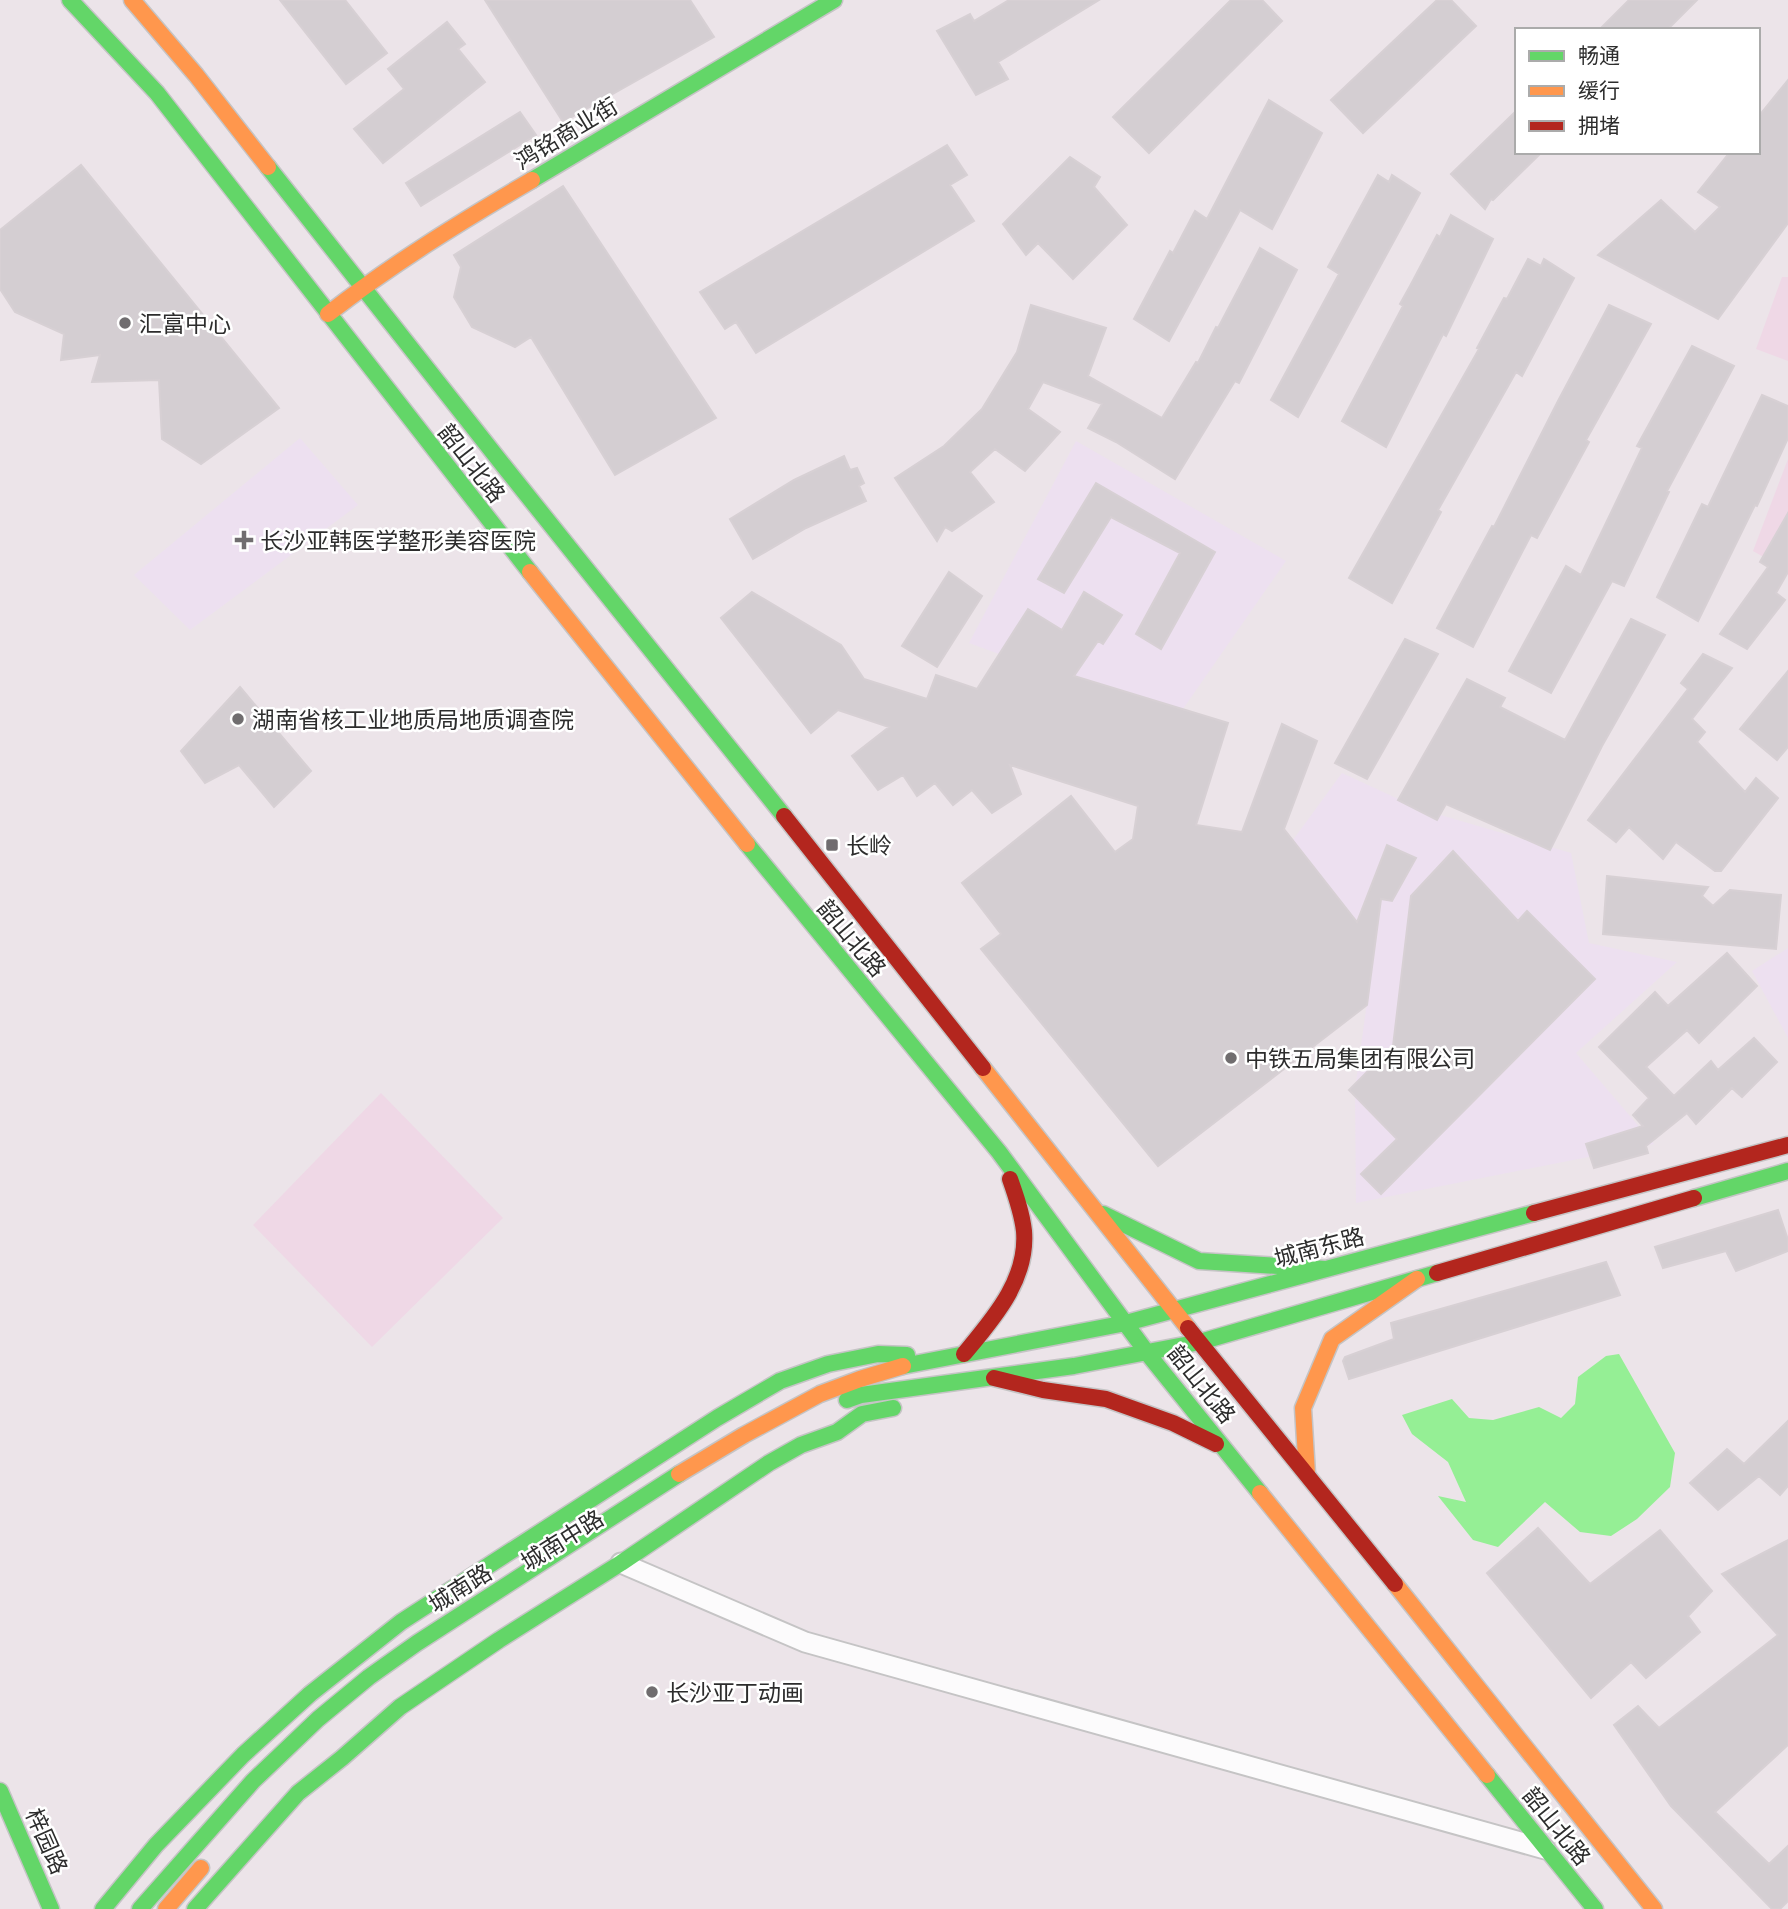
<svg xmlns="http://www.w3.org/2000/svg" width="1788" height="1909" font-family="Raleway,'Noto Sans SC',sans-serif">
<rect width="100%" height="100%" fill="#ece4e9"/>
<!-- education -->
<path fill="#efd8e6" d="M1782,277H1788V361L1756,349Z
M1788,459V571L1753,551Z
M381,1093L503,1218L372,1347L253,1225Z"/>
<!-- medical -->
<path fill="#ede0f0" d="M300,438L358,505L190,630L134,575Z
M1076,441L1286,561L1176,719L969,643Z
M1342,773L1420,809L1571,853L1589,943L1677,962L1576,1053L1654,1144L1356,1203L1355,1089L1375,945L1293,840Z
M1788,948V1038L1752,971Z"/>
<!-- water -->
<path fill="#95ef95" d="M1619,1354L1675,1453L1670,1487L1637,1519L1611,1536L1580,1532L1545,1502L1498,1547L1473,1540L1438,1496L1466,1502L1448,1462L1412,1434L1402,1415L1452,1399L1469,1418L1493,1420L1539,1407L1561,1418L1575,1404L1578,1377L1606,1356Z"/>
<!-- building -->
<path fill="#d4ced2" stroke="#d7d0d4" stroke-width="2" d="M280,0H345L387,53L346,84Z
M485,0H690L714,37L563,122Z
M1009,0H1099L998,62L1008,79L976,95L937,31L970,14L974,21Z
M1231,0H1262L1282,21L1149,153L1113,117Z
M1437,0H1451L1476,26L1363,133L1331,100Z
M1629,0H1697L1667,30H1599Z
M447,22L465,44L458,49L485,82L383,163L354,129L404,89L388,69Z
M1788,80V223L1718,319L1598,255L1661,200L1695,232L1720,207L1698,192L1730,152H1758V117Z
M1269,100L1322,133L1272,229L1240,210L1169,341L1134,319L1170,251L1173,253L1195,211L1207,219Z
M1517,110V152H1542L1493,200L1491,199L1485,209L1451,174Z
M520,112L536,135L421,206L406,183Z
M947,145L967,175L950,185L974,221L756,353L736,322L725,329L700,292Z
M1070,157L1100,177L1094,187L1127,225L1073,279L1038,243L1026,255L1003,224Z
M81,165L279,408L201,464L162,439L159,380L92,382L100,355L61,360L64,334L15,312L0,289V230Z
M1378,175L1389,182L1392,175L1420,193L1298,417L1271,400L1339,274L1328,267Z
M563,186L716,418L615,475L531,337L515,347L472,327L454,297L461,267L454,255Z
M1451,215L1493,239L1446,336L1443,334L1386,447L1342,421L1403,306L1400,304L1410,286L1437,235L1440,237Z
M1260,248L1297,270L1239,383L1235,381L1175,479L1116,442L1088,428L1102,404L1043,382L1028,409L1060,432L1025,471L995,449L970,472L994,502L952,531L945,527L937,541L895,478L944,446L982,409L1017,352L1031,305L1106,328L1088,376L1162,418L1196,362L1198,363L1216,327L1218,328Z
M1528,259L1541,266L1544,259L1574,278L1522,376L1516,372L1438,510L1441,512L1392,603L1349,578L1479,349L1477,348L1504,298L1507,299Z
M1609,305L1651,324L1586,440L1589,442L1537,538L1531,535L1473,647L1437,628L1492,526L1494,527L1558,401Z
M1692,346L1734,366L1667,491L1669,492L1624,586L1612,581L1551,693L1509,671L1566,566L1581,575L1642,448L1637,446Z
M1762,395L1788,406V438L1757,506L1755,505L1698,621L1657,597L1702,504L1708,507Z
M844,456L850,470L857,468L864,483L859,486L866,501L806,528L753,559L730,519L794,480Z
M1096,483L1215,552L1161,649L1136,634L1180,553L1111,517L1064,593L1038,579Z
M1788,513V572L1776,593L1785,600L1747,649L1720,634L1768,567L1760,562Z
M949,572L982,596L937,667L902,646Z
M752,592L841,645L864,679L927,699L936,675L977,689L1028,609L1062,630L1084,592L1122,615L1103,644L1098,641L1074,676L1228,723L1196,825L1242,832L1282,724L1317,741L1284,829L1357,922L1387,845L1416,858L1392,901L1381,899L1367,1005L1158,1166L981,949L1001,934L962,883L1071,796L1115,852L1133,839L1138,806L1010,765L1021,794L992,813L972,790L953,805L935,783L917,796L903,775L878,790L852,756L889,727L838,710L811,733L721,618Z
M1631,619L1665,635L1602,746L1550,850L1446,804L1437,820L1398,800L1467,679L1505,698L1500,707L1565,740Z
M1405,639L1438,654L1367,779L1335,763Z
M1703,654L1732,668L1692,719L1705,732L1697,742L1745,792L1756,778L1778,798L1721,871H1715L1676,842L1663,859L1629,827L1616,842L1588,820L1688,689L1681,683Z
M1788,671V747L1777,760L1740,729Z
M240,687L311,771L274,807L239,765L205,783L181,751Z
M1453,851L1518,921L1527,911L1595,979L1381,1194L1361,1174L1397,1139L1349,1090L1393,1046L1411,896Z
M1607,876L1708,887L1702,896L1713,906L1730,890L1781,895L1776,949L1603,934Z
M1727,953L1757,986L1699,1043L1687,1030L1646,1067L1674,1096L1711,1061L1718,1070L1754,1038L1777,1062L1742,1097L1732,1088L1696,1124L1687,1113L1646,1146L1648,1153L1594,1168L1586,1144L1643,1126L1633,1115L1649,1098L1599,1047L1655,992L1668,1006Z
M1778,1210L1788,1240V1251L1736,1271L1726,1251L1663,1268L1655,1247Z
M1606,1262L1620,1295L1349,1379L1343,1361L1345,1357L1394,1339L1391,1323Z
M1788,1421V1486L1780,1495L1759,1476L1718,1510L1690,1483L1727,1449L1744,1464Z
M1538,1528L1590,1584L1660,1530L1712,1591L1688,1616L1700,1632L1646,1678L1631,1662L1591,1698L1487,1573Z
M1788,1540V1745L1715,1812L1769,1864L1788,1846V1901L1780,1909H1772L1671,1806L1614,1725L1638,1706L1659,1728L1778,1635L1722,1574Z"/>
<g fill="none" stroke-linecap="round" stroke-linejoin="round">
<!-- street casing -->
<g stroke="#c5c4c5" stroke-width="23">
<path id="street" d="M621,1563L805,1642L1545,1849"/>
</g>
<!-- fast casing -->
<g stroke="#c5c4c5" stroke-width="19">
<path id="fast" d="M70,0L157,93L530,572
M268,167L507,470L784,816
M532,180L834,0
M747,844L999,1152L1148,1354L1260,1493
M1694,1198L1788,1171
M1103,1214L1199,1261L1325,1269
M903,1366L1126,1323L1534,1213
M847,1400L861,1395L1074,1366L1200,1342L1437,1273
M1487,1775L1595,1909
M0,1791L51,1909
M103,1909L156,1845L243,1755L310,1694L401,1622L717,1418L780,1381L828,1364L878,1354L907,1355
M140,1909L253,1781L318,1719L369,1677L417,1643L679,1474
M195,1909L298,1793L342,1758L400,1707L499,1640L621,1563L769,1463L801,1445L837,1432L862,1414L893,1408"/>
</g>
<!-- slow casing -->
<g stroke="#c5c4c5" stroke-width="19">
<path id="slow" d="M132,0L196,75L268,167
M328,314C392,264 462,221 532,180
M530,572L747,844
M983,1068L1188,1328
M679,1474L744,1435L820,1394L860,1379L903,1366
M1307,1474L1303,1408L1332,1339L1417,1279
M1260,1493L1487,1775
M1395,1584L1654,1909
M166,1909L201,1868"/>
</g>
<!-- jam casing -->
<g stroke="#c5c4c5" stroke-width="19">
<path id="jam" d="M784,816L983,1068
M1534,1213L1788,1145
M1437,1273L1694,1198
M1188,1328L1395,1584
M964,1354C993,1319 1028,1280 1024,1231C1022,1213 1016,1196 1010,1179
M994,1378L1043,1390L1106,1399L1173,1423L1216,1444"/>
</g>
<!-- street -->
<use href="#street" stroke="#fcfbfc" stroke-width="19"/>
<!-- fast -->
<use href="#fast" stroke="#63d668" stroke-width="16"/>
<!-- slow -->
<use href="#slow" stroke="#ff974d" stroke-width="16"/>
<!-- jam -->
<use href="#jam" stroke="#b3261e" stroke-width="16"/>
</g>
<!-- markers -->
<g fill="#706d6f" stroke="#fff" stroke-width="2.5">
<circle cx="125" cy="323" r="7"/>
<path d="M240.5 529.5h7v7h7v7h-7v7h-7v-7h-7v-7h7z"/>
<circle cx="238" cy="719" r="7"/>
<rect x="825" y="838" width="14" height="14" rx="3.5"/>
<circle cx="1231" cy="1058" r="7"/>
<circle cx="652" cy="1692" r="7"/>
</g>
<g text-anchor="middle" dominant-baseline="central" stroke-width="5" stroke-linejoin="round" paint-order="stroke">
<!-- street labels -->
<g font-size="23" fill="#2d2d2d" stroke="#fff">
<text transform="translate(566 133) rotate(-31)">鸿铭商业街</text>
<text transform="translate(472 463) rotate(52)">韶山北路</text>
<text transform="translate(852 938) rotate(50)">韶山北路</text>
<text transform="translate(1319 1247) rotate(-15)">城南东路</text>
<text transform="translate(1202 1384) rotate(51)">韶山北路</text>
<text transform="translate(562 1540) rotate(-32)">城南中路</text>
<text transform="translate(460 1588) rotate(-32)">城南路</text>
<text transform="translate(1557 1826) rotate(51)">韶山北路</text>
<text transform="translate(47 1841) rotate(66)">梓园路</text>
</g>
<!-- poi labels -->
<g font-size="23" fill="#2d2d2d" stroke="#fff" text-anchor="start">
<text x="139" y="323">汇富中心</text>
<text x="260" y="540">长沙亚韩医学整形美容医院</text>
<text x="252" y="719">湖南省核工业地质局地质调查院</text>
<text x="846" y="845">长岭</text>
<text x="1245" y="1058">中铁五局集团有限公司</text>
<text x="666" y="1692">长沙亚丁动画</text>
</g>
</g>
<!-- legend -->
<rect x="1515" y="28" width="245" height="126" fill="#ffffff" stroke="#ababab" stroke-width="2"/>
<rect x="1529" y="51" width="35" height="10" fill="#63d668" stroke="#ababab" stroke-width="2"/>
<text x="1578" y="63" font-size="21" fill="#2d2d2d">畅通</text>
<rect x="1529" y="86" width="35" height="10" fill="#ff974d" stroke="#ababab" stroke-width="2"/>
<text x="1578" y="98" font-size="21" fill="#2d2d2d">缓行</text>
<rect x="1529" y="121" width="35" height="10" fill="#b3261e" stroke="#ababab" stroke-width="2"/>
<text x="1578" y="133" font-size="21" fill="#2d2d2d">拥堵</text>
</svg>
